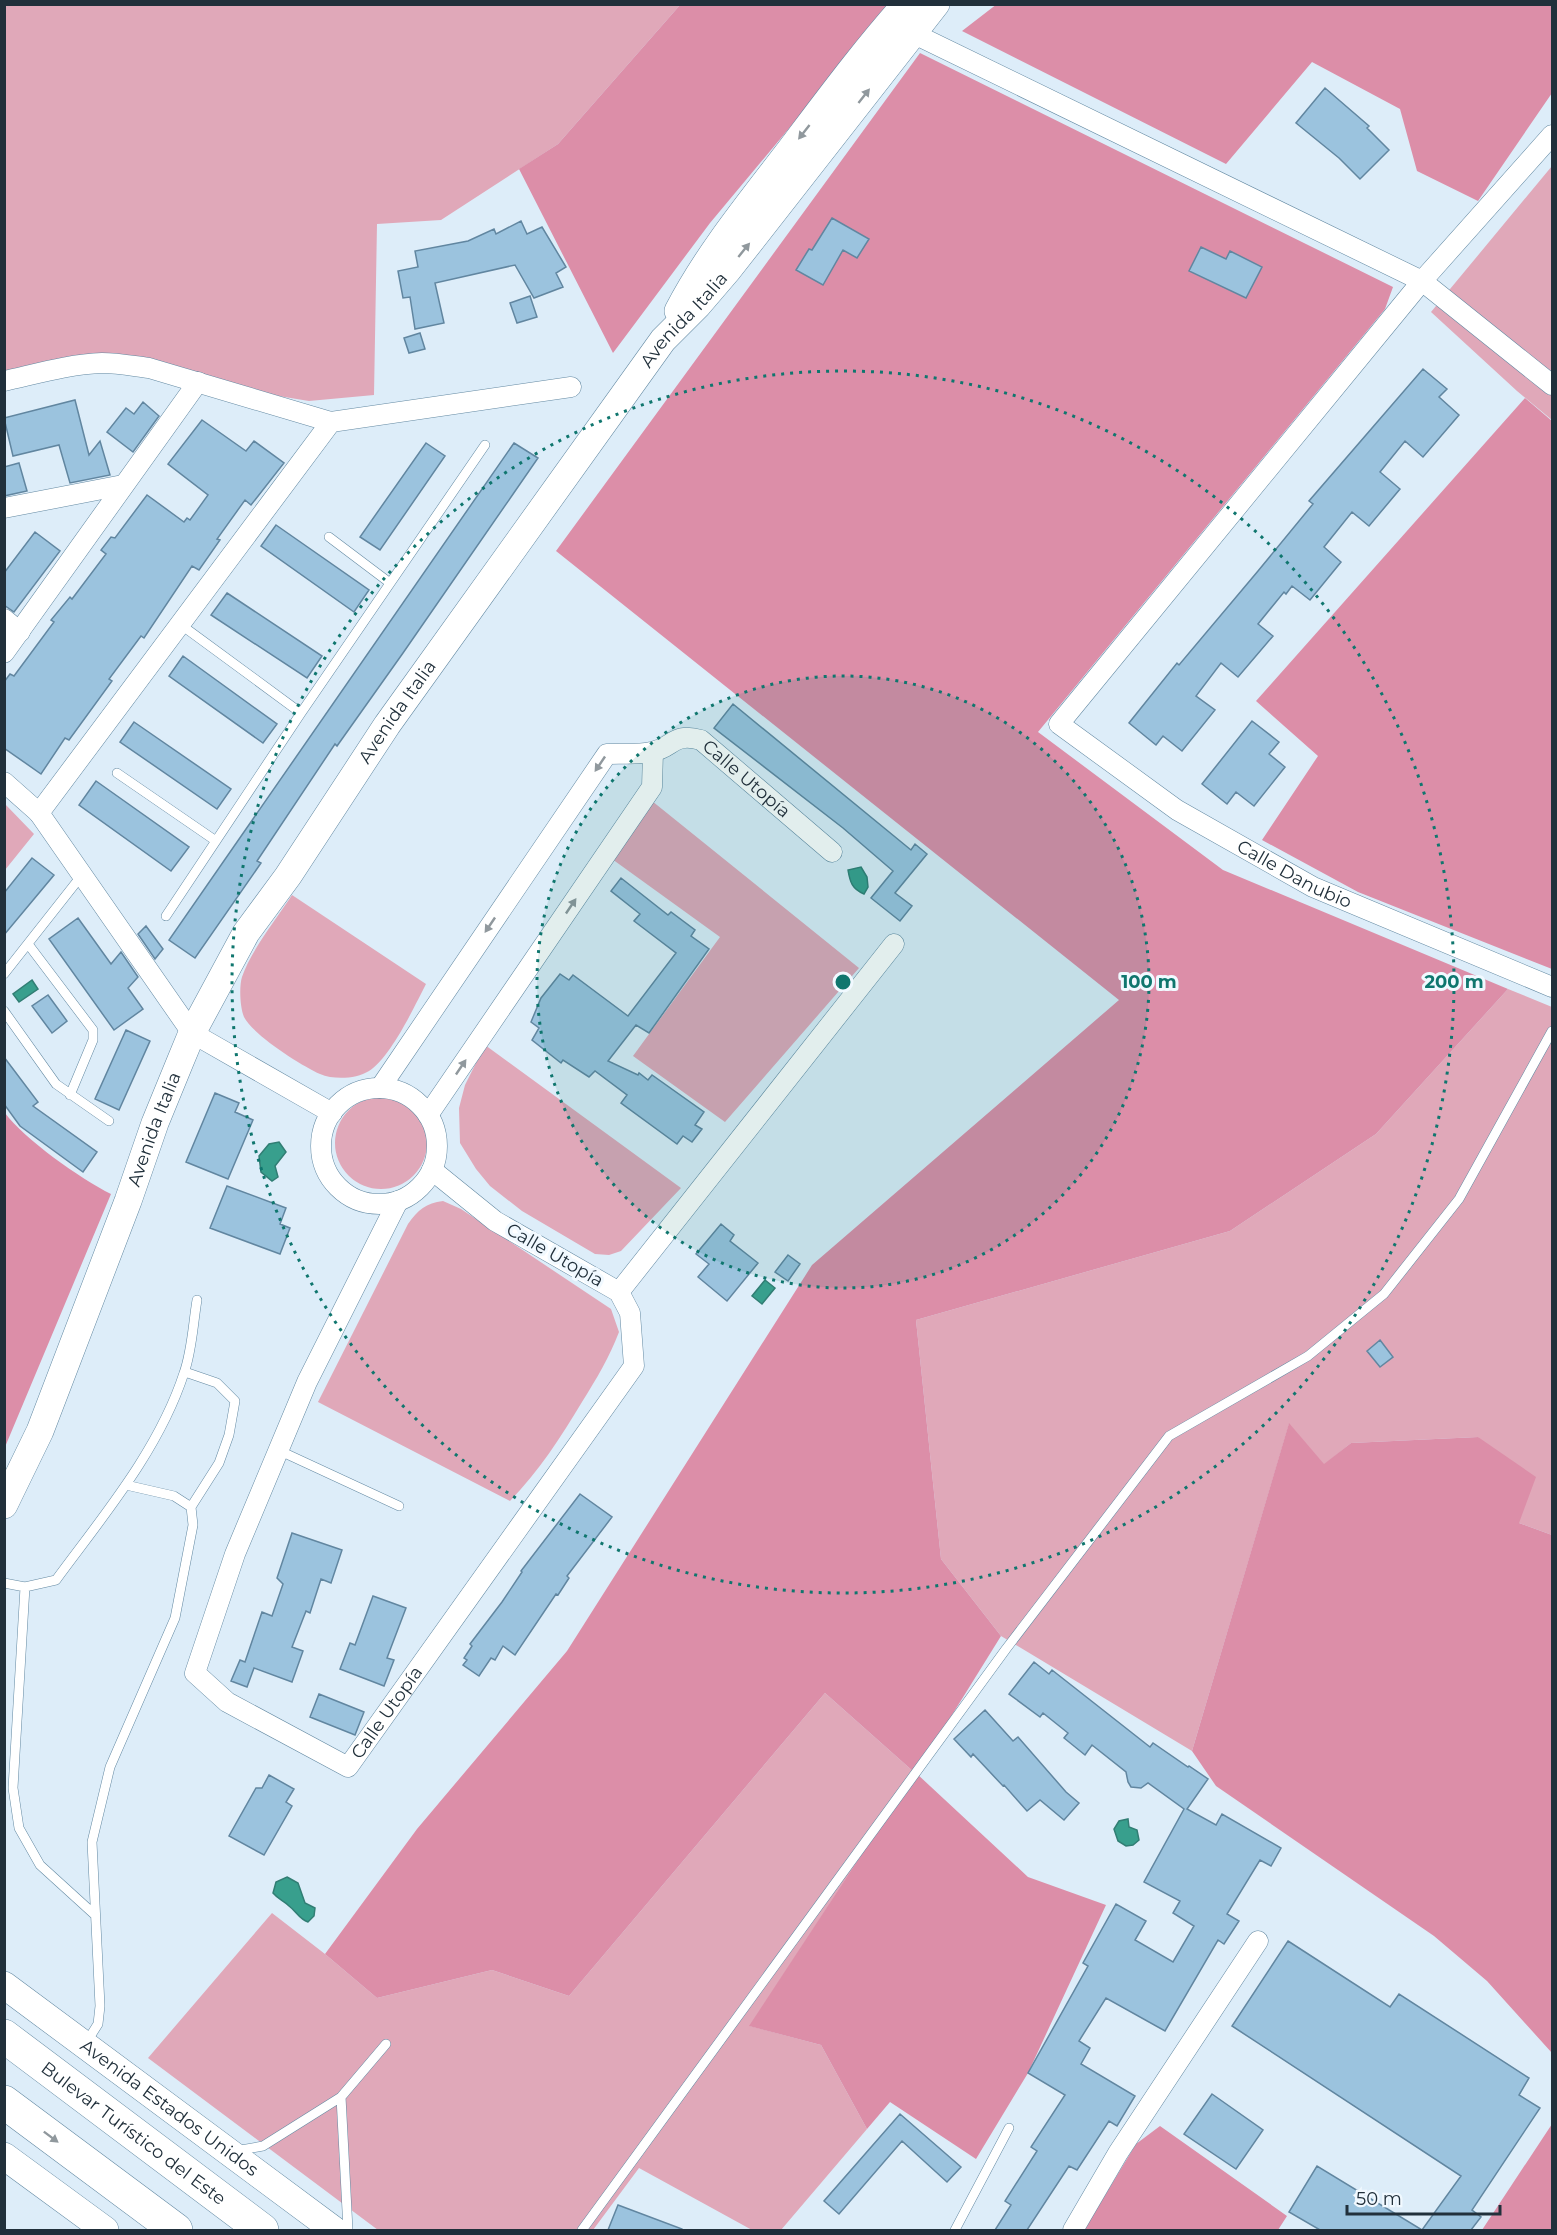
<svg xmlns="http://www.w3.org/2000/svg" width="1557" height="2235" font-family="Montserrat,sans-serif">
<rect width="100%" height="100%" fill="#ddedf9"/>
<!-- green -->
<path fill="#e0a8b9" d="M5,5H680L558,144L441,220L377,224L374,395L309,401L70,362L5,375Z
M1552,166V420L1517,391L1431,312Z
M652,801L859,968L725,1122L633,1056L720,937L612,859Z
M5,804L34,834L5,870Z
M292,895L426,984C414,1007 391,1057 369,1071C356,1079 334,1080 320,1074C302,1066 253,1035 244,1017C240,1008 239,986 242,977C250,952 277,918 292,895Z
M1508,989L1552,1007V1535L1519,1523L1478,1437L1351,1443L1324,1465L1289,1424L1192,1751L1001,1636L941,1559L916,1320L1230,1231L1376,1134Z
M485,1045L681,1188L621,1251L609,1255L595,1254L522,1211L490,1186L476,1169L460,1143L459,1108L465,1085Z
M335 1143a46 46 0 1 1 92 0a46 46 0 1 1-92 0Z
M443,1201L461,1209L611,1309L619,1332C609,1358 597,1378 582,1402C561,1437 539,1471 510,1501L318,1402L408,1224C418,1210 426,1203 443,1201Z
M825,1693L915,1773L750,2026L821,2045L867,2129L781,2230H752L639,2168L593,2230H378L148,2058L272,1913L325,1954L377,1998L492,1970L569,1996Z"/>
<!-- forest -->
<path fill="#dc8ea8" d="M997,4L1552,5V93L1478,201L1417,171L1400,109L1312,62L1226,164L962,31Z
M680,5H892L710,223L613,353L519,169L558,144Z
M920,53L1393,287L1385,309L1038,732L1223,870L1508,989L1376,1134L1230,1231L916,1320L941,1559L1001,1636L916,1773L1028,1877L1106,1905L1028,2073L976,2159L890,2102L867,2129L821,2045L749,2026L915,1773L825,1693L569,1996L492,1970L377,1998L325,1954L417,1829L567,1651L812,1265L1119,1000L556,551Z
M1525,398L1552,421V969L1358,892L1262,840L1318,756L1256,701Z
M5,1113C24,1139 81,1179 111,1194L5,1447Z
M1289,1423L1324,1464L1351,1443L1478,1437L1536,1477L1519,1523L1552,1535V2053L1487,1981L1434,1936L1216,1786L1192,1751Z
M1552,2124V2230H1482Z
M1160,2126L1287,2216L1278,2230H1084L1136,2144Z"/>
<!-- water -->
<path fill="#389f8d" stroke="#317e74" stroke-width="1.5" d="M861,867L867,877L868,887L864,894C852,889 850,882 848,870Z
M32,980L38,989L19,1002L13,994Z
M279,1142L286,1152L275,1166L278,1177L272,1181L261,1172L259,1156L269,1144Z
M765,1280L775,1288L762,1304L752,1296Z
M1128,1819L1129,1827L1137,1830L1139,1840L1133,1845L1126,1846L1118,1841L1114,1829L1119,1821Z
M287,1877L298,1883L305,1903L315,1908L314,1916L308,1922C299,1919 297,1912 289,1906C283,1900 279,1900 273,1893L276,1882Z"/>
<!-- building -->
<path fill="#9bc3de" stroke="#6186a0" stroke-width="1.5" d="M1325,88L1369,126L1367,128L1389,150L1360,179L1339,158L1296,123Z
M832,218L869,239L857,258L843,250L823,285L796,270L809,249L812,250Z
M521,221L527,234L542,227L566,267L556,273L563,287L534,298L515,265L435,283L444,323L415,329L410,297L403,298L398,271L418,267L415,251L468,241L494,229L496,234Z
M1201,247L1226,259L1230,251L1262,267L1246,298L1189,271Z
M530,296L537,317L517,323L510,303Z
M420,333L425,349L409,353L404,338Z
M1423,369L1447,389L1439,397L1459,415L1423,457L1405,441L1380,472L1400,489L1369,526L1352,512L1324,547L1341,562L1310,600L1292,586L1286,594L1284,592L1258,624L1273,636L1238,677L1221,663L1196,696L1215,710L1182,751L1163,736L1156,745L1129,723L1177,663L1179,665L1258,571L1313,504L1309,501Z
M75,400L89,455L100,441L110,475L70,483L59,445L13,456L4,418Z
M143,402L159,416L133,452L107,432L126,408L134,414Z
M202,420L246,451L254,441L284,463L251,505L245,500L217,539L220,540L199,570L192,566L144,638L141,636L109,679L112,681L69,740L65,738L41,774L4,748V682L10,674L14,676L54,622L51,620L70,597L72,599L106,554L101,550L111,537L115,538L147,495L184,522L187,518L190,520L208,495L168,464Z
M426,443L445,456L380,550L360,537Z
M514,443L538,458L403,653L337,746L335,744L257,861L261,863L195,958L169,940Z
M19,463L27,491L4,496V467Z
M276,525L369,590L354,612L261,546Z
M35,532L60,551L14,612L4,605V573Z
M227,593L322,656L307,678L211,615Z
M183,656L277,724L263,743L169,676Z
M733,704L911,850L915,844L927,854L895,893L912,906L900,921L871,898L893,871L843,828L714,728Z
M1252,721L1279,742L1269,754L1285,767L1254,806L1236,792L1227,804L1202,784Z
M134,722L231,789L217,809L120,742Z
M96,781L189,847L171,871L79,805Z
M32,858L54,875L4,935V893Z
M621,878L668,915L671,912L695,930L691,936L709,949L649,1033L636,1025L608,1061L638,1075L639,1073L648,1080L652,1075L704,1112L695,1125L702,1129L692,1142L683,1136L677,1144L621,1103L627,1095L595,1071L589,1077L563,1060L561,1063L532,1040L539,1028L531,1022L541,998L560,974L569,980L573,975L628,1016L676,953L634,921L640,914L611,891Z
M78,918L111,964L121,952L138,977L128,988L143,1009L114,1030L49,939Z
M146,926L163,949L155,959L138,934Z
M48,995L67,1021L52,1033L32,1006Z
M126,1030L150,1041L119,1110L95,1099Z
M4,1057L38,1102L33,1106L97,1152L83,1172L20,1126L4,1104Z
M215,1093L239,1103L235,1112L253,1120L228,1179L186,1162Z
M227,1186L286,1208L280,1224L290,1228L280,1254L210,1228Z
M721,1224L734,1235L730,1241L758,1263L727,1301L698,1277L709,1264L696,1254Z
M788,1255L800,1264L788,1281L775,1272Z
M1380,1340L1393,1357L1380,1367L1367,1351Z
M580,1494L612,1517L567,1576L569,1578L558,1595L556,1594L515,1655L503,1646L495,1660L491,1658L479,1676L463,1665L467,1660L464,1658L472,1646L470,1644L502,1602L522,1572L521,1571Z
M292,1533L342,1550L331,1583L321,1579L310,1613L306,1611L292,1647L303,1651L292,1682L254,1668L247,1687L231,1681L240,1660L245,1662L262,1612L272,1616L283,1584L277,1578Z
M373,1596L406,1608L387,1658L394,1660L384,1686L340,1669L350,1643L355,1645Z
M1034,1662L1049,1674L1052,1670L1150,1747L1153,1743L1188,1767L1189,1766L1208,1779L1187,1809L1216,1825L1222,1814L1281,1848L1271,1866L1260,1860L1227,1914L1239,1921L1224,1944L1218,1940L1165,2031L1106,1998L1079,2041L1090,2048L1081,2064L1135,2096L1117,2126L1109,2121L1077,2170L1069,2166L1027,2230H995L1011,2205L1005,2201L1037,2151L1031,2147L1065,2095L1028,2073L1088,1966L1083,1963L1116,1904L1146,1921L1135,1940L1173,1962L1194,1926L1173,1913L1180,1901L1144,1882L1184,1809L1148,1783L1141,1788L1131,1787L1128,1782L1126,1772L1092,1745L1085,1755L1064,1738L1068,1733L1043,1713L1040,1717L1009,1694Z
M319,1694L364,1712L355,1735L310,1717Z
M985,1710L1013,1741L1018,1737L1066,1792L1079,1803L1064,1820L1040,1800L1027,1811L1004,1785L1003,1786L973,1754L971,1757L954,1739Z
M269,1775L294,1789L286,1802L292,1806L264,1855L229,1836L256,1788H262Z
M1288,1941L1390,2007L1399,1994L1529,2078L1519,2095L1540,2108L1472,2210L1481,2217L1471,2230H1320L1289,2212L1317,2166L1422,2230L1461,2176L1232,2026Z
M1212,2094L1263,2130L1236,2169L1184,2134Z
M900,2114L961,2167L947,2182L902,2141L839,2214L824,2201Z
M618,2205L682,2229V2230H608Z"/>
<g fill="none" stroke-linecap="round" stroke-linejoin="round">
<!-- lane casing -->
<g stroke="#6389a2" stroke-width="10">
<path id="lane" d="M329,537L390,583
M180,624L301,713
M117,773L216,841
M166,916L301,713L485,445
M28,944L93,1030V1040L70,1095
M4,974L82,875
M4,1011L56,1084L109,1121
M185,1372L217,1383L235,1401L229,1435L219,1463L191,1507
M278,1450L399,1506
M4,1583L25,1587L56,1580C103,1516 159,1450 184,1373C192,1351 193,1324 197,1300
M25,1587L13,1788L19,1828L40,1865L95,1915
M86,2043L98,2024L100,2006L92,1842L110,1767L175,1618L193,1525L191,1507L174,1496L126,1485
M235,2151L263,2146L341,2097
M348,2230L341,2097L386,2044
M582,2230L1006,1649L1169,1436L1308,1356L1384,1294L1459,1199L1552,1031
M955,2230L1009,2128"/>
</g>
<!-- street casing -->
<g stroke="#6389a2" stroke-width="21">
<g id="street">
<path id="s1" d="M902,28L1422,281L1059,724L1177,810L1313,887L1552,987"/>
<path d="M1552,135L1422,281L1552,385"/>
<path d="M4,381C36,374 70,364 102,363C118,363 133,366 149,368L331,422"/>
<path d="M4,508L123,485"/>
<path d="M4,619L20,632"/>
<path d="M4,653L198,382"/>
<path d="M4,782L39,813"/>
<circle cx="379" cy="1146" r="58"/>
<path id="s2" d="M380,1088L607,754C621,753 637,755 651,752C674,748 672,732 701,740L832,852"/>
<path d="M332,1113L192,1033L39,813L331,422L571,387"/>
<path d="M428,1115L652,787L653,752"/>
<path id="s3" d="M398,1201L307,1382L235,1554L195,1673L227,1702L348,1767L634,1366L630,1313L619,1292L495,1221L432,1170"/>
<path d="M619,1292L894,944"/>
<path d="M1073,2230L1118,2153L1258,1941"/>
</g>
</g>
<!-- secondary casing -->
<g stroke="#6389a2" stroke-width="28">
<g id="secondary">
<path d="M678,311C707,255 748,205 787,154C825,104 863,52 906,4"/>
<path id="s4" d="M4,1505L40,1431L128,1201L155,1123L180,1062L192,1033L246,933L288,876L387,725L663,340L698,305L728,270L936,4"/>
<path id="s5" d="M4,1985L334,2230"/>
<path d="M4,2156L105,2230"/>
</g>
</g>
<!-- highway casing -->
<g stroke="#6389a2" stroke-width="34">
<g id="highway">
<path id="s6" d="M4,2036L262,2230"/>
<path d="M4,2102L176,2230"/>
</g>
</g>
<!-- lane -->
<use href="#lane" stroke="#fff" stroke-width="9"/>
<!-- street -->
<use href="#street" stroke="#fff" stroke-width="20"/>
<!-- secondary -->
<use href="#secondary" stroke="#fff" stroke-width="27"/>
<!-- highway -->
<use href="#highway" stroke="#fff" stroke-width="33"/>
</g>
<!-- one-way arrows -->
<defs><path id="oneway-solid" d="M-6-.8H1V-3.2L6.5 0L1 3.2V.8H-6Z" transform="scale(1.5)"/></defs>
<g fill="#90989d">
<use href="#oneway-solid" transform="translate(864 96) rotate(-52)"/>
<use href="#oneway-solid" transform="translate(804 132) rotate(128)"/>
<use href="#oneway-solid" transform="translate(744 250) rotate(-51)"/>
<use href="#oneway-solid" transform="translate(600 764) rotate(124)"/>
<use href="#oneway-solid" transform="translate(571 906) rotate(-56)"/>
<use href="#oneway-solid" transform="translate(490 925) rotate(124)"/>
<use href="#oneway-solid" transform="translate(461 1067) rotate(-56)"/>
<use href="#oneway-solid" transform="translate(51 2137) rotate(37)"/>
</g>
<!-- distance rings -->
<circle cx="843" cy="982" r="306" fill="#0f766e" fill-opacity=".12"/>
<g fill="none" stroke="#0f766e" stroke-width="3" stroke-dasharray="3 6">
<circle cx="843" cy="982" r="306"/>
<circle cx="843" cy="982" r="611"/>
</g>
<g text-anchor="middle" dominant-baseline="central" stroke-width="6" stroke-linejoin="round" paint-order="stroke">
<!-- street labels -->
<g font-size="18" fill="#21303b" stroke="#f1f9ff">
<text stroke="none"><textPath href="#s4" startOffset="1376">Avenida Italia</textPath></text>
<text stroke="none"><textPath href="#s4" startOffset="890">Avenida Italia</textPath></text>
<text stroke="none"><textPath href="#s2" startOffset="561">Calle Utopía</textPath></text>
<text stroke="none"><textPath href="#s1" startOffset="1431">Calle Danubio</textPath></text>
<text stroke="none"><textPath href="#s4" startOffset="405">Avenida Italia</textPath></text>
<text transform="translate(555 1255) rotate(30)">Calle Utopía</text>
<text stroke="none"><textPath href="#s3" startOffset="762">Calle Utopía</textPath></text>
<text stroke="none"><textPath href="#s5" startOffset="206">Avenida Estados Unidos</textPath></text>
<text stroke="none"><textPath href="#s6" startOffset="162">Bulevar Turístico del Este</textPath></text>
</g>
</g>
<circle cx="843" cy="982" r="9" fill="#0f766e" stroke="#f1f9ff" stroke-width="3"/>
<g font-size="18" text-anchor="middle" font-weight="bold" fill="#0f766e" stroke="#f1f9ff" stroke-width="6" stroke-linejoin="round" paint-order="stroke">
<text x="1149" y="988">100 m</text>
<text x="1454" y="988">200 m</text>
</g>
<!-- border -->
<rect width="1557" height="2235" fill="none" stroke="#21303b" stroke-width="12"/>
<!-- scale -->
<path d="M1347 2205v9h153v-9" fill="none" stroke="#21303b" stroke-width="3"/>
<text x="1356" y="2205" font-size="18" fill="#21303b" stroke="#f1f9ff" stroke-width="4.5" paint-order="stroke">50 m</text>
</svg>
